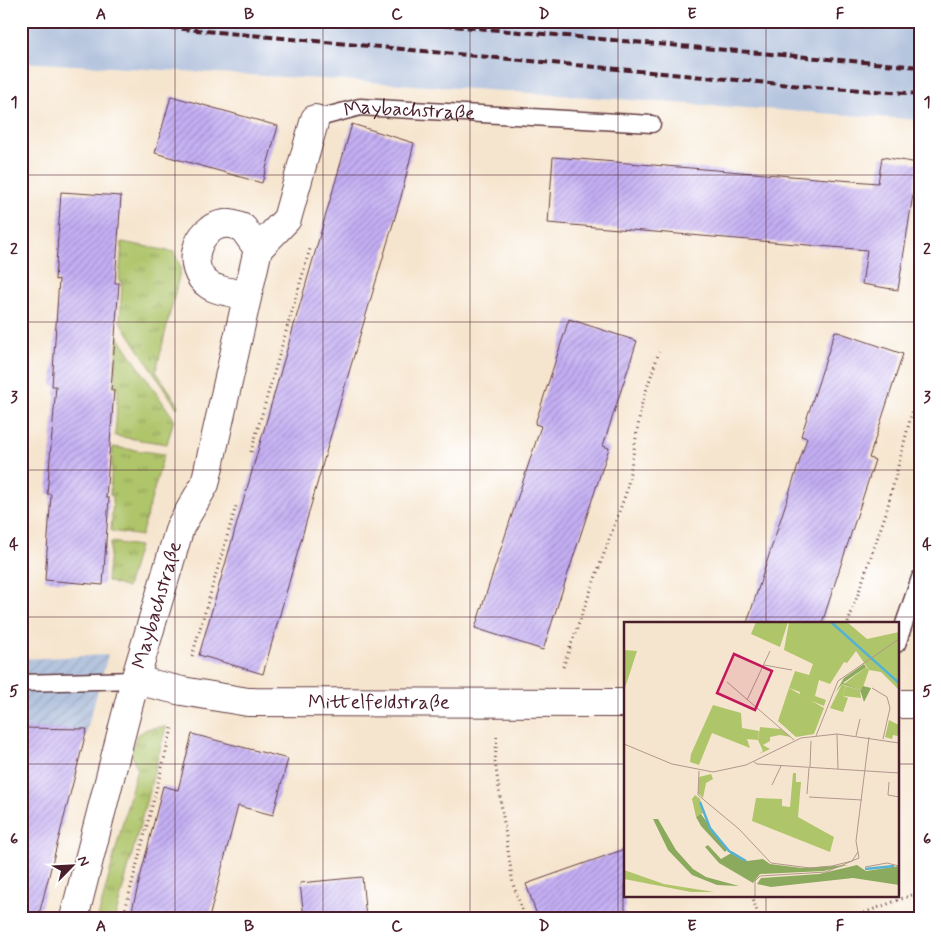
<svg xmlns="http://www.w3.org/2000/svg" width="941" height="939" font-family="Mynerve,sans-serif">
<defs>
<pattern id="industrial-furrows" width="10" height="10" patternUnits="userSpaceOnUse" patternTransform="scale(1.25)"><rect width="10" height="10" fill="#b6c5de"/><path d="M-1 1l2-2M0 10L10 0M9 11l2-2" fill="none" stroke="#9ea9bf"/></pattern>
<pattern id="grass-tufts" width="24" height="20" patternUnits="userSpaceOnUse" patternTransform="scale(1.25)"><rect width="24" height="20" fill="#afc56a"/><path d="M3 7l-1-3M5 7V3M7 7l1-3M15 17l-1-3M17 17v-4M19 17l1-3" fill="none" stroke="#909f57"/></pattern>
<pattern id="building-hatch" width="6" height="6" patternUnits="userSpaceOnUse" patternTransform="scale(1.25)"><rect width="6" height="6" fill="#c4aff4"/><path d="M-1 1l2-2M0 6l6-6M5 7l2-2" fill="none" stroke="#a18ec6"/></pattern>
</defs>
<rect width="100%" height="100%" fill="#fff"/>
<filter id="ink" filterUnits="userSpaceOnUse"><feTurbulence type="fractalNoise" baseFrequency=".02" numOctaves="2"/><feDisplacementMap in="SourceGraphic" scale="10" xChannelSelector="R" yChannelSelector="G"/><feConvolveMatrix kernelMatrix="1 2 1 2 8 2 1 2 1" color-interpolation-filters="sRGB"/></filter>
<filter id="wash" filterUnits="userSpaceOnUse"><feTurbulence type="fractalNoise" baseFrequency=".0096" numOctaves="4" result="noise"/><feDisplacementMap in="SourceGraphic" scale="20" xChannelSelector="R" yChannelSelector="G"/><feGaussianBlur stdDeviation="1.12" result="paint"/><feColorMatrix in="noise" values="0 0 0 0 0 0 0 0 0 0 0 0 0 0 0 0 0 1.4 0 .05"/><feComposite in="paint" operator="in"/></filter>
<g filter="url(#wash)">
<rect width="100%" height="100%" fill="#f6e5ce"/>
<!-- industrial -->
<path fill="url(#industrial-furrows)" d="M108,655L87,729L38,918H21V659Z"/>
<!-- railway -->
<path fill="#b6c5de" d="M21,21H920V120L356,81L21,62Z"/>
<!-- grass -->
<path fill="url(#grass-tufts)" stroke="#7c724a" d="M122,242L174,252L181,268L156,371L178,404L177,408L120,321L122,282L119,281Z
M118,336L174,419L167,444L115,436L118,388H114Z
M113,447L164,454L141,536L111,531L113,496L110,495Z
M111,542L139,546L127,588L107,581Z
M158,727H166L115,918H98L137,768L131,753L137,735L147,729Z"/>
<g id="blocks">
<!-- building -->
<path fill="url(#building-hatch)" d="M171,96L278,126L262,183L155,153Z
M352,124L414,143L401,197L344,389L263,674L199,655Z
M553,157L878,183L882,157L918,163L898,290L862,284L867,250L548,223Z
M61,192L121,196L115,283H119L111,390H114L106,498H109L103,585L45,580L51,494H47L56,386H52L59,279L55,280Z
M569,319L637,341L603,446L609,448L543,650L475,628L541,426L535,424Z
M835,331L903,354L869,458L875,460L822,623H747L807,438L801,436Z
M21,728L87,729L38,918H21Z
M192,734L288,759L273,815L238,806L209,918H130L163,786L178,790Z
M625,849V918H538L526,884Z
M362,877L366,918H304L300,883Z"/>
</g>
</g>
<g filter="url(#ink)">
<use href="#blocks" fill-opacity="0" stroke="#643d43" stroke-width="1"/>
<g fill="none" stroke-linecap="round" stroke-linejoin="round">
<!-- lane casing -->
<g stroke="#643d43" stroke-width="19">
<g id="lane">
<path id="s1" d="M315,119L360,107L652,124"/>
<path d="M897,644L920,578"/>
<path d="M21,683L135,680"/>
</g>
</g>
<!-- street casing -->
<g stroke="#643d43" stroke-width="30">
<g id="street">
<path d="M247,296C237,293 217,291 209,285C185,269 195,228 224,224C230,223 238,226 243,228L258,249"/>
<path id="s2" d="M135,680L182,691L248,702L625,703"/>
<path d="M897,704H920"/>
<path id="s3" d="M74,918L135,680L180,527L205,484L258,249L287,219L315,119"/>
</g>
</g>
<!-- path -->
<path stroke="#643d43" stroke-width="3" stroke-dasharray="1 4" stroke-linecap="butt" d="M251,452L310,249
M848,623L886,513L920,381
M192,656L236,506
M563,667L627,490L642,403L659,352
M497,737L495,762L513,884L525,918
M752,895L759,918
M123,918L173,725
M850,918L920,892"/>
<!-- lane -->
<use href="#lane" stroke="#fff" stroke-width="16"/>
<!-- street -->
<use href="#street" stroke="#fff" stroke-width="28"/>
<!-- rail -->
<path stroke="#4a1f2b" stroke-width="4" stroke-dasharray="8 4" stroke-linecap="butt" d="M98,21L802,86L920,94
M395,21L920,67"/>
</g>
</g>
<!-- grid -->
<path fill="none" stroke="#4a1f2b" stroke-width="1" stroke-opacity="0.55" d="M175,21V918M323,21V918M470,21V918M618,21V918M766,21V623M21,175H920M21,322H920M21,470H920M21,617H920M21,764H625M897,764H920M766,895V918"/>
<g text-anchor="middle" dominant-baseline="central" stroke-width="4" stroke-linejoin="round" paint-order="stroke">
<!-- street labels -->
<g font-size="20" fill="#4a1f2b" stroke="#fff">
<text stroke="none"><textPath href="#s1" startOffset="96">Maybachstraße</textPath></text>
<text stroke="none"><textPath href="#s3" startOffset="324">Maybachstraße</textPath></text>
<text stroke="none"><textPath href="#s2" startOffset="246">Mittelfeldstraße</textPath></text>
</g>
</g>
<!-- overview -->
<g transform="translate(624 622)">
<rect width="275" height="275" fill="#f6e5ce"/>
<path d="M0,28L13,29L0,69ZM242,45L245,48L238,68L220,62ZM222,64L236,68L237,76L219,74ZM136,105L157,107L167,115L156,113L146,115V119L139,123L146,127L135,132L139,129L134,118ZM87,152L89,157L82,161L79,176L74,171L75,155ZM71,173L76,177L79,191L72,195L68,177ZM0,248L40,262L90,270H67L0,257Z" fill="#afc56a"/>
<path d="M240,42L242,45L219,61L237,68L239,64L247,66L240,80L236,68L218,62L211,71L220,56ZM77,192L103,228L101,230L77,204L72,195ZM29,197H34L52,228L69,247L82,255L115,264L93,263L68,253L44,228ZM84,223L97,237L109,230L123,239L139,237L146,242L178,246L224,243L200,249L136,252L129,261L95,241L81,225ZM233,243L242,249L275,244V263L229,256L147,265L133,262L137,256L195,252Z" fill="#8baa5e"/>
<path d="M165,66L200,86L190,112L172,115L154,99Z" fill="#afc56a"/>
<path d="M165,0H223L243,17L275,10V68L257,50L245,48L232,29L223,41L220,40L206,62L195,58L191,74L202,78L200,84L175,74L176,70L165,66L171,49L185,53L189,42L160,28ZM218,62L222,64L219,74L224,76L219,90L206,86ZM89,83L117,91L118,106L135,109L134,118L123,117L126,126L88,111L75,143L66,140L67,132ZM265,98L275,103L274,114L269,113L268,117L261,115ZM169,151H172V160H177L174,195L210,215L206,230L128,199L132,176L158,177V184L166,185Z" fill="#afc56a"/>
<path d="M132,0H164L156,25L127,12Z" fill="#afc56a"/>
<path fill="none" stroke="#56b2d4" stroke-width="2.5" d="M207,0L275,61M76,180L86,206L105,229L122,239M241,247L270,244"/>
<path fill="none" stroke="#b1968d" stroke-width="1" d="M140,43L168,48M103,60L170,118M248,66L263,75L266,86L259,117M123,78L146,29M213,112L214,147M192,114L214,59L275,17M232,114L236,97M0,122L48,142L89,150L122,143L177,116L213,112L275,121M130,140L133,142L275,151M186,145L187,119M75,149L74,173L115,207L147,241L186,246L208,244L228,239L234,230M265,160L264,173L275,175M148,163L157,144M183,172L185,146M185,175L238,178M235,236L232,219L245,115M241,245L263,241L275,244M131,275V259L136,254L202,250L235,236"/>
<path fill="#c2185b" fill-opacity="0.15" stroke="#c2185b" stroke-width="2.5" d="M110,32L148,49L131,88L93,71Z"/>
<rect width="275" height="275" fill="none" stroke="#4a1f2b" stroke-width="2.5"/>
</g>
<!-- margin -->
<rect width="941" height="939" fill="none" stroke="#fff" stroke-width="55"/>
<!-- north arrow -->
<g transform="translate(72 866) rotate(66)" stroke="#ffffff" stroke-width="4" paint-order="stroke">
<path d="M0-4L9 19L0 12L-9 19Z" fill="#4a1f2b"/>
<text y="-8" font-size="14" font-weight="bold" text-anchor="middle" fill="#4a1f2b">N</text>
</g>
<rect x="28" y="28" width="886" height="884" fill="none" stroke="#4a1f2b" stroke-width="2"/>
<g font-size="16" text-anchor="middle" font-weight="bold" fill="#4a1f2b">
<text x="101" y="19">A</text>
<text x="249" y="19">B</text>
<text x="397" y="19">C</text>
<text x="544" y="19">D</text>
<text x="692" y="19">E</text>
<text x="840" y="19">F</text>
<text x="14" y="107">1</text>
<text x="927" y="107">1</text>
<text x="14" y="254">2</text>
<text x="927" y="254">2</text>
<text x="14" y="402">3</text>
<text x="927" y="402">3</text>
<text x="14" y="549">4</text>
<text x="927" y="549">4</text>
<text x="14" y="696">5</text>
<text x="927" y="696">5</text>
<text x="14" y="844">6</text>
<text x="927" y="844">6</text>
<text x="101" y="931">A</text>
<text x="249" y="931">B</text>
<text x="397" y="931">C</text>
<text x="544" y="931">D</text>
<text x="692" y="931">E</text>
<text x="840" y="931">F</text>
</g>
</svg>
